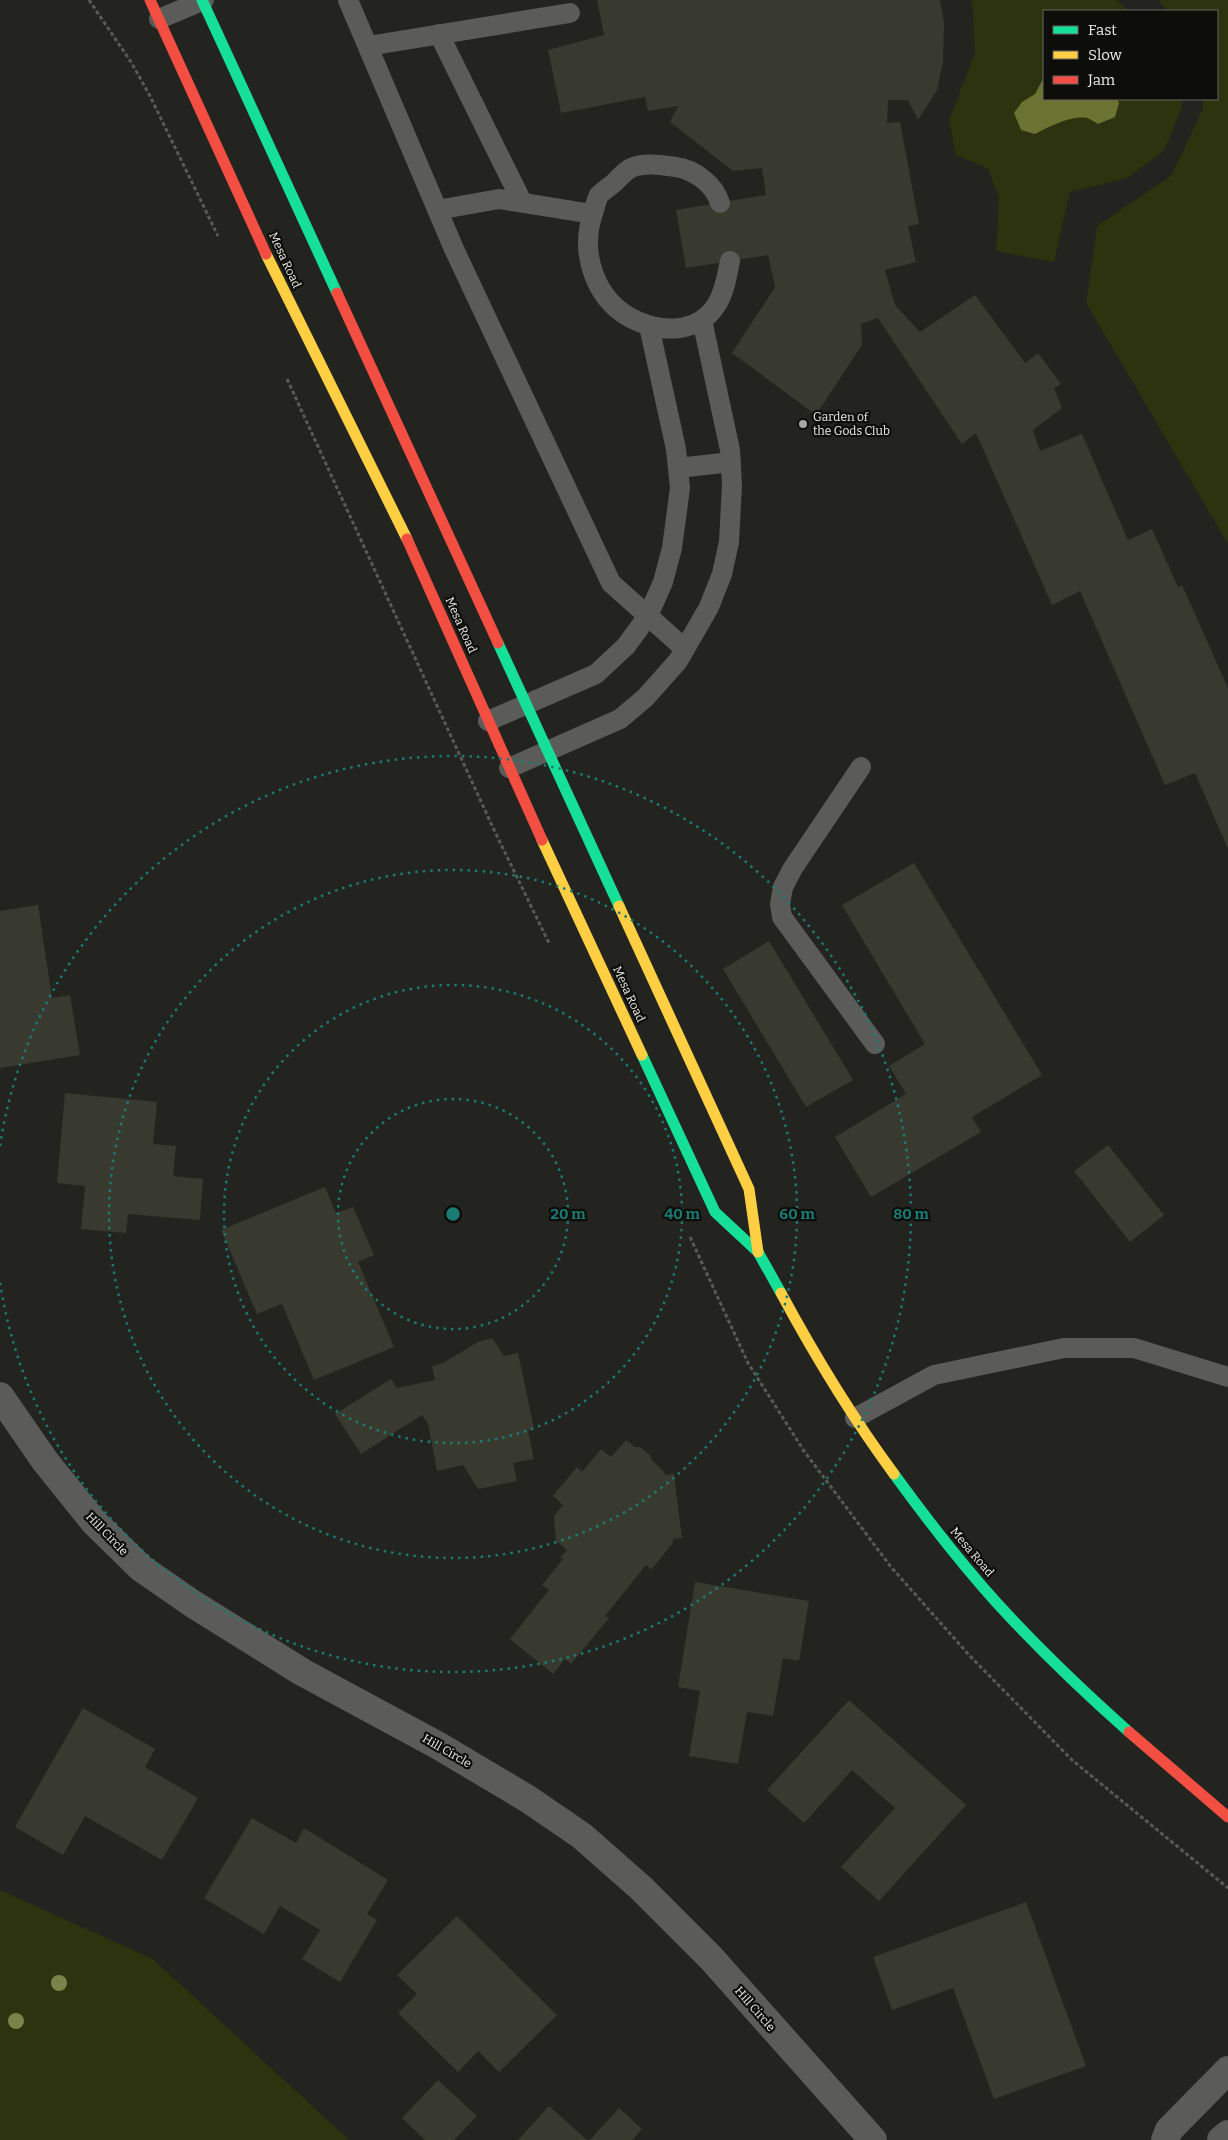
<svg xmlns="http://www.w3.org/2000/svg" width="1228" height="2140" font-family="Bitter,serif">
<rect width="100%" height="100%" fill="#23231f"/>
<!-- green -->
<path fill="#2e330f" d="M972,0H1117L1128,11H1044V99H1182V107L1164,151L1127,178L1070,192L1054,262L996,251L999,198L988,169L956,155L949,120L975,53Z
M1158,0H1228V544L1086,303L1097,226L1171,176L1203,109L1202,99H1217V11H1167Z
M0,1890L153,1959L349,2140H0Z"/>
<!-- water -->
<path fill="#6a7331" d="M1044,77V99H1117L1119,103L1115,117L1098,124C1095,122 1090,119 1087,118C1072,115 1048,127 1035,134L1021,130L1014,113L1022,102L1035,94Z"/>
<!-- building -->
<path fill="#393a2f" d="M597,0H940L944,23L943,61L937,90L918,120L908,100H888L887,123L900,122L919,224L908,226L916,262L885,270L895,305L920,332L975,295L1025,363L1038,353L1061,384L1054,388L1062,408L1033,430L1040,451L1082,434L1128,540L1152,529L1178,587L1182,585L1228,688V849L1195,773L1165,785L1080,591L1052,605L976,433L962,444L878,318L861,324L862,345L816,415L732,353L775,287L768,255L686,268L676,210L766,195L762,168L733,171L670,122L678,106L648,111L645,97L561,113L548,50L604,35Z
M914,863L1042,1075L972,1117L981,1132L871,1197L835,1137L906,1094L889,1066L925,1044L842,905Z
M38,905L52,998L70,995L80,1055L0,1068V911Z
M769,941L853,1080L806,1107L723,969Z
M65,1093L157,1102L153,1144L176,1146L173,1176L203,1179L200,1220L128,1214L126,1233L81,1229L85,1186L57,1183Z
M1108,1145L1164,1215L1130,1242L1074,1171Z
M325,1187L336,1213L353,1207L374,1255L358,1262L394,1347L314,1380L282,1304L257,1314L221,1230Z
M492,1338L504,1356L518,1353L534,1428L528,1431L534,1459L513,1463L517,1481L478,1489L463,1465L437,1471L428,1424L422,1415L361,1454L335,1414L391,1379L397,1388L435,1380L432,1366L443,1363L478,1342Z
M626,1440L635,1447H640L650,1455L651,1459L664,1472L665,1475L674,1474L682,1538L673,1539V1543L651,1570L646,1565L605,1616L609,1618L571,1664L565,1659L553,1674L510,1639L549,1590L542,1585L563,1559L560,1558L567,1550L556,1541L554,1516L563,1505L553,1496L577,1467L582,1472L601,1449L611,1457Z
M695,1582L809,1601L799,1661L783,1658L773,1716L747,1712L738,1764L689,1756L700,1691L678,1687Z
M849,1700L966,1805L879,1901L841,1867L895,1808L852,1770L804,1823L767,1790Z
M83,1708L155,1749L145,1767L198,1798L162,1860L85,1816L63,1855L15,1827Z
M252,1818L296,1843L304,1828L388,1880L367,1914L377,1920L340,1982L302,1959L320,1930L280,1906L264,1934L204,1898Z
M1026,1902L1086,2066L994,2099L953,1988L892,2010L873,1957Z
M457,1916L557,2015L499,2072L478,2051L458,2072L398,2013L417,1994L397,1975Z
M438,2080L477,2116L454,2140H425L402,2118Z
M549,2106L587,2140H518Z
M619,2108L642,2129L632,2140H590Z"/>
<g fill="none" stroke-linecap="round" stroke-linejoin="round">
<!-- path -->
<path stroke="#595957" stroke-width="3" stroke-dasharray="4 2.5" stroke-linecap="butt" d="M89,0L131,62L150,96L218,236
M287,379L495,832L549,943
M690,1237L748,1363L804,1451L891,1567L969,1655L1072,1760L1228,1888"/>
<!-- lane -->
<path stroke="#5b5c5a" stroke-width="20" d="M348,0L454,249L611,583L685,649
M159,19L204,0
M439,34L522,202
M368,46L570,13
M720,203C714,184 695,170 676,167C661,165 644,162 631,168C625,171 619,178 614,183C609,187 603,191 599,195C596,200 595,208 593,213C579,255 596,303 637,321C664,333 699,333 717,304C725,291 727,275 730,261
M437,210L499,199L592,214
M678,468L731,462
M488,721L596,674L626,646L648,616L663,582L672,548L680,488L676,449L649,326
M861,767L793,868L783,887L780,904L782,917L875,1044
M509,768L620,719L645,698L678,661L709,607L722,574L729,542L732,485L730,450L702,320
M855,1418L934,1375L1064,1348H1134L1228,1377"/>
<!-- street -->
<path stroke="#5b5c5a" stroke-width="28" d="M0,1396L45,1461L94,1522L141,1568L193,1604L302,1672L439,1746L528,1799L582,1836L641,1888L711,1958L873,2140
M1165,2140L1169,2130L1228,2070
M1221,2140L1228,2134"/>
<!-- fast -->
<path stroke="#16e098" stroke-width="11" d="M202,0L337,293
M498,643L619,906
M642,1055L715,1212L758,1252L781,1293
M894,1474C926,1518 959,1561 996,1602C1038,1648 1083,1691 1129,1732"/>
<!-- slow -->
<path stroke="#ffcf43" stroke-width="11" d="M266,254L407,539
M542,840L642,1055
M619,906L749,1189L758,1252
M781,1293C815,1356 852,1417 894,1474"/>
<!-- jam -->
<path stroke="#f24e42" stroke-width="11" d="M150,0L266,254
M337,293L498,643
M407,539L542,840
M1129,1732L1228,1817"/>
</g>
<!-- trees -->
<g fill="#7a8349">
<circle cx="59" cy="1983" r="8"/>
<circle cx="16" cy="2021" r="8"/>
</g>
<!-- distance rings -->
<g fill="none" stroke="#1a7c74" stroke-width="2.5" stroke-dasharray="2.5 5">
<circle cx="453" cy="1214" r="115"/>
<circle cx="453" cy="1214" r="229"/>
<circle cx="453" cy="1214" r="344"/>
<path d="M0 1146A458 458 0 1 1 0 1282"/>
</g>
<!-- markers -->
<circle fill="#a6a6a2" stroke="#0d0e0a" stroke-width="2" cx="803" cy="424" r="5"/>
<g text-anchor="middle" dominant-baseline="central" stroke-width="4.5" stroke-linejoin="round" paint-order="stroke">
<!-- street labels -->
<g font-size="12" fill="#ecede8" stroke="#0d0e0a">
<text transform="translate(285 260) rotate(65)">Mesa Road</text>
<text transform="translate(461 625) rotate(66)">Mesa Road</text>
<text transform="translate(629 994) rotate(65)">Mesa Road</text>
<text transform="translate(107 1534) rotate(46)">Hill Circle</text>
<text transform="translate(972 1552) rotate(50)">Mesa Road</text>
<text transform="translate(447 1751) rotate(30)">Hill Circle</text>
<text transform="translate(755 2009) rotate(49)">Hill Circle</text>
</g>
<!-- poi labels -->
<g font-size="12" fill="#ecede8" stroke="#0d0e0a" text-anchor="start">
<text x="813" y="417">Garden of<tspan x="813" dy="14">the Gods Club</tspan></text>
</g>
</g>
<circle cx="453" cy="1214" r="8" fill="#1a7c74" stroke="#0d0e0a" stroke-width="2.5"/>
<g font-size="15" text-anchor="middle" font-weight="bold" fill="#1a7c74" stroke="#0d0e0a" stroke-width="4.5" stroke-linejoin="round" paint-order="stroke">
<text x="568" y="1219">20 m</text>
<text x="682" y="1219">40 m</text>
<text x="797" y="1219">60 m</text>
<text x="911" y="1219">80 m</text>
</g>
<!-- legend -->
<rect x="1043" y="10" width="175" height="90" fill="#0d0e0a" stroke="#666763"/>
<rect x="1053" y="26" width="25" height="8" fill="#16e098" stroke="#666763"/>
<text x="1088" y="35" font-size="15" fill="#ecede8">Fast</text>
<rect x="1053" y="51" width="25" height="8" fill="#ffcf43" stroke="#666763"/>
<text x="1088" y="60" font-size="15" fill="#ecede8">Slow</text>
<rect x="1053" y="76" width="25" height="8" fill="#f24e42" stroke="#666763"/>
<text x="1088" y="85" font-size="15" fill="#ecede8">Jam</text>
</svg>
